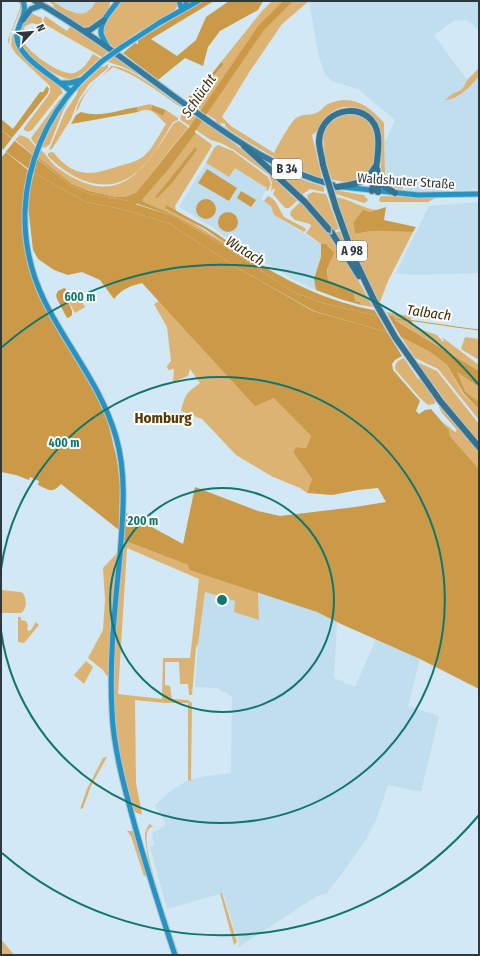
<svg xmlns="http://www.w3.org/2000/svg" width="480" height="956" font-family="'Fira Sans Condensed',sans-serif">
<rect width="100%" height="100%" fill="#d2e8f4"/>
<!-- built -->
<path fill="#c1deef" d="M52,1H96L90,10L81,14L75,13Z
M309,1H479V31L472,24L467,21L460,20L453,21L434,35L467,80L465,85L461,90L452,94L446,99L461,94L479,76V189L432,192L417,191L402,189L403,186L389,183L385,179V142L395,120L358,89L332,81L325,74L319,57Z
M206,163L229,177L235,168L267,188L261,199L271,206L274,215L321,244V257L314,279L316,290L293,279L237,246L217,230L179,207Z
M479,202V273L414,275L396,273L429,206Z
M205,592L235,601L259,620L258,592L317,612L337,622L334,678L355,687L376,639L420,659L408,706L439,716L421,792L388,785L377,818L365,841L344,871L326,894L317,896L237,948L239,943L223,893L167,909L150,847L154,845L152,833L164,826L165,822L155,805L168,793L188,780L207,776L231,773L232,696L216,688L195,687L198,640Z"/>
<!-- green -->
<path fill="#ddb373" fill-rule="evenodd" d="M17,1H21L23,4L10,36L9,46L8,40L20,8V4Z
M49,1H52C61,6 78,19 88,11C92,9 94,4 96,1H110C111,8 101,23 95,26C92,28 87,28 85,28L53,8L54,6Z
M121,1H177C179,5 176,8 174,11L135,34L115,48C112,46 109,44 107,42C96,28 114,12 121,1Z
M272,1H309L282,24L250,71L222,117L231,126L274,153C278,145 290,123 295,119C301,113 312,116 318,112C322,110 324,106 328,104C351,93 370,106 384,123L385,179L392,185L404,186L402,189C395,188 387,187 383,181C381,176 381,170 381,165C382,145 386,122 364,110C355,106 345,106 337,109C323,115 323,129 312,135L322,178C288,167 259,149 229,130L225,126V124L223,123L222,124L221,122L220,125L215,122L216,120L195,106L201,100L200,99L192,105L187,102C201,95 213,78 224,64L221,62L262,11Z
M30,13L42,18V23L45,27L32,23L25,26C24,29 22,34 22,38C24,50 62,77 74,73C83,70 88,62 93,54L100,58L94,63V64C87,69 80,78 71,79C58,80 23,54 20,41C18,32 25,20 30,13Z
M45,16L67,31L70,27H71L77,31L78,30L109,51L102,57L46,25L43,21Z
M12,35H15L17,46L19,51L60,87L63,93L59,96L32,130L28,132L24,130V128L50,93V86L16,54L11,46Z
M115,56L181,104L180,105C157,88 136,69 108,62Z
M108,64V68L89,84L79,99L71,119L52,149L49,150L65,112L77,94L78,89L102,66L103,67Z
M111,66C129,65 165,95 180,106L181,111L180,107C158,92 138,75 113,67C102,76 90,86 83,98C80,103 80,108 76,112C80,91 99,82 111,66Z
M479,68V76C470,87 459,99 445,100L452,94L461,90L465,85L467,80Z
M72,95L63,111L50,144L46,147L42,148C49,129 60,111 72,95Z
M60,99H62C52,112 45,125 39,141L38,140L36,145L32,140L31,138Z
M150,104L152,105L151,110L163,116L166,110L178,118V120L173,122C163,138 153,157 139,170C110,198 72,181 48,156V153L53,152C74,178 90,176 119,166C127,164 139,161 145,155C153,148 160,133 166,124C156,115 152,106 138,112L137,107Z
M185,107L195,117L211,127L212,126L278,178L277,181L295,199L297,197L299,199L289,208H285L273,194L275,189H273L271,192L272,183L269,175L234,150L221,143L211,140L182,121L180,118Z
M352,112C359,115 366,117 370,124C378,137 377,171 362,179C354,185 341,181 332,180L324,157L325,156L323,138L322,137C328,119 334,117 352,112Z
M179,121L188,127L137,192L125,197H116L89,191L72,184L38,157L41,150C46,154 49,160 53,164C59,169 67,175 74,178C126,206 149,160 174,123Z
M196,133L211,144L212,146L175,206L176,211L166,206L230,246L229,247L174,215L144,202L142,200L169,169ZM195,147L198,149L173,182L155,197Z
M20,135L28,138L36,147L33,155L15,140Z
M218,145L233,151L268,177L271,184L268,191L266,190L267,188L235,168L229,177L206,163L214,148Z
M262,159L292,176L324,187V192L310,189L303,194V192V195L301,196L281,175Z
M334,190L364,195L368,200L366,202L364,203L336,194Z
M313,192L326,194L339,229L334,231L306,200L308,198L307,195Z
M269,196L275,201L284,217L305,228L306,230L304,232L274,215L271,206L264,201L267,197Z
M383,196L435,198L428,202H380L379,200L380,197Z
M336,197C350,199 363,209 377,210L376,211L370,212L353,223L355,234L371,231L413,232L388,281L380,302L377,300L361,267L339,212L340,211Z
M301,201L331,236L357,278L373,307L361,305L360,302L355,301L354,291L328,280L326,244H321L306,233L311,226L310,224L295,220L290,215L291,211Z
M340,231L348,251H347L334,233Z
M76,292L85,307L75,313L67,299L73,293Z
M159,301L274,397L311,436L306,448L296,447L293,452L312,479L307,493L300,488L273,477L236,455L202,419L181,411C185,395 186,393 200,383L190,369L188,376L173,382L174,369L168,370L167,366L171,361L167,327L154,304Z
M386,312L410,316L414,326L417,328L437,335L443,342L444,341L442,338H443L479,365V371L396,321L393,316L388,315Z
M401,337L430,352L447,365L463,394L479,409V420L438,369L415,358Z
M465,337L479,339V360L461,349Z
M404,358L418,379L419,378L436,401L434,404L428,405L419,397L395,369C395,363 398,360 404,358Z
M417,362L437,371L479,424V442L457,417Z
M456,371L479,387V402L465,391Z
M441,406L479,451V469L450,436L449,430L443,422L455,432L457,430L442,413L439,407Z
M123,540L188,565L189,570L258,592L259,620L234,612L235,601L205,592L198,644L196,647L192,695H189L188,684H180L179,662H165V685L170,686L172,699L188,700L192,703L191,781L188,780V703H165L135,700L136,783L142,814C138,815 135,812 133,809C125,781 117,752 115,722C109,662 118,600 123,540ZM127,548L199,579L190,658H163L162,699L118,694Z
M117,553L109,676H107L103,670L88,658L103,630L105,600L103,568Z
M1,590L20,592L23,593C27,600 27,609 21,613H1Z
M18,617H21V620L26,621L28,625L27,628L28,631L31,630L36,622L39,625L24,643L18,642Z
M86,661L93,667L84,684L74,675Z
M106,757H107L91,786L83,808L80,809L87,789L103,758Z
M149,824L153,826C150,827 148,829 147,833C142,850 172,934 179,955H177L148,858L145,838V833Z
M127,831H133L147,875L144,876L131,836Z
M220,893H222L237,942L234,945Z
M1,939L14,955H1Z"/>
<!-- forest -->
<path fill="#cb9a49" d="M203,1H214L151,39L177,56L196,40L206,17L229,1H263L258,10L220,31L208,47L203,66L185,58L158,80L123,53L135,43L138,44V40Z
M221,62L224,64L199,94L192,100H187L188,97L198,92Z
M47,86L49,89L48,93L12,138L1,130V119L13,129L40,92H43Z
M152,105L166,110L163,116L151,110Z
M137,107L138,112L71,124L76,115L81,112C102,118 117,110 137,107Z
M188,128L196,133L169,169L142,200L144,202L174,215L229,247L230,246L205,229L165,208L166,205C180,213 193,220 206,227C221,236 235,247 249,257C287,282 329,302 374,310L378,316L326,304L293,292L227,248L173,216L129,201L90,194L70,185L38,159V157L72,184L89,191L116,197H125L137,192Z
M195,147L198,149L173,182L157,198L155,197Z
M6,152L28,170C20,208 22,240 34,278L94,388L108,422L117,460L120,485L119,530L61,484C52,494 49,490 38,485L39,481L30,477L29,480L16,475L1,472V158Z
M34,173L86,202L130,211L170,224L236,267L313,311L387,332L402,356L395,360L392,364L393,370L420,401L416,411L419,414L425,410L431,409L449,430L450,436L479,469V689L420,659L341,624L317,612L189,570L188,565L123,540L126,513L183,544L195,487L258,511L280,516L355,507L386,502L378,488L358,490L332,495L307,493L312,479L293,452L296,447L306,448L311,436L274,398L255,406L142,283C130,286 122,289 114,299L100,280L82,272L68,275L54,270L38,259L33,250L28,207L30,188Z
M386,207L384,220L416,227L413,232L371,231L355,234L353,223L363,210L370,212Z
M321,244H326L334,253L327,269L328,280L354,291L355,301L360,302L361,305L340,299L316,290L314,279L321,257Z"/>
<!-- water -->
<path fill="#cb9948" d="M1,130L70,185L90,194L129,201L133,198L137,200L135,204L173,216L227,248L293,292L326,304L378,316L387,332L314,311L236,267L170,224L130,211L86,202L34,173L1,148Z
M207,169L237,188L229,201L198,183Z
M241,191L256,200L251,207L237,198Z
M196 209a10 10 0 1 1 20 0a10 10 0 1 1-20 0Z
M218 222a10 10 0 1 1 20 0a10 10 0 1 1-20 0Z
M64,288L66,289V297L72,311V315L70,317L67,318L57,299L56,295L58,291Z
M388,315L393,316L396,321L479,371V387L457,372L465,391L479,402V409L464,394L447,365L430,352L401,337Z"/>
<!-- pier -->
<path fill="#d2e8f4" d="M13,137L16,139L4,154L2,151Z"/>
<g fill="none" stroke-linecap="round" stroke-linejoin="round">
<!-- stream -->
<path stroke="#cb9948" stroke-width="1" d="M395,319C423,321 451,327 479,330"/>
<!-- river -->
<path stroke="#cb9948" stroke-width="7" d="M130,206L191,131L261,28L288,1"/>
<!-- secondary casing -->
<g stroke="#b1c5cf" stroke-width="7">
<path id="secondary" d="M23,1C28,13 19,22 17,34C14,57 56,77 71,92
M179,1L182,10
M183,9L186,4V1
M122,47L159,23L198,1
M108,48C106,43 102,38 101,33C100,21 112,10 118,1
M101,62C93,70 84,77 77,85C46,118 27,165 25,210C24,241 31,274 45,302C68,348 102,387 116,437C127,475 123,515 120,555C115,606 109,659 112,711C113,742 120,771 128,800C141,852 158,904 175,955
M62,83H70L81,80
M343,187L418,195L479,194"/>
</g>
<!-- primary casing -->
<g stroke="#b1c5cf" stroke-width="8">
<path id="primary" d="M35,1C92,33 144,75 197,113C241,144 280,171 333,185
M23,20L31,9L42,5
M84,31L90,30L104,20"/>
</g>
<!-- trunk casing -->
<g stroke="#b1c5cf" stroke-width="8">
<path id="trunk" d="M244,146L305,202L332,233L359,276
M323,165C322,157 319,148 319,141C321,104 374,100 378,136C380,153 375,175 372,191
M377,169L379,180L378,192
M379,180L384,186L395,193
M337,187C355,184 365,184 375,167
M336,208L354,258L374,300L395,337L441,402L479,447"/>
</g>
<!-- secondary -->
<use href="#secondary" stroke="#2594c4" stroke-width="5"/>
<!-- primary -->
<use href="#primary" stroke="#347c9f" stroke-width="5.5"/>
<!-- trunk -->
<use href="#trunk" stroke="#347290" stroke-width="6"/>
<!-- secondary-bridge casing -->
<g stroke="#b1c5cf" stroke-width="7" stroke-linecap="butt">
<path id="secondary-bridge" d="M101,62L122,47"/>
</g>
<!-- trunk-bridge casing -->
<g stroke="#b1c5cf" stroke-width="8" stroke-linecap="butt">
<path id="trunk-bridge" d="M323,165L336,208"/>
</g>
<!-- secondary-bridge -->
<use href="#secondary-bridge" stroke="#2594c4" stroke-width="5"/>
<!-- trunk-bridge -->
<use href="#trunk-bridge" stroke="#347290" stroke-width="6"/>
</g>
<!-- one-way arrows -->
<defs><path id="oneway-chevron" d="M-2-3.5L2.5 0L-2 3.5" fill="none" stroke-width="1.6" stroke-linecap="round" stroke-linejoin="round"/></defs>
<use stroke="#a4c0cd" href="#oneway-chevron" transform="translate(330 232) rotate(52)"/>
<!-- distance rings -->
<g fill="none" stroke="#0f766e" stroke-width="2">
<circle cx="222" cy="600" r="112"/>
<path d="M1 569A223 223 0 1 1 1 631"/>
<path d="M479 815A335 335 0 0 1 2 853M2 347A335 335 0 0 1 479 385"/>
</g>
<g text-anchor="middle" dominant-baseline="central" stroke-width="4" stroke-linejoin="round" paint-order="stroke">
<!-- shield labels -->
<g fill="#fff" stroke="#6d7477" stroke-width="1">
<rect x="272" y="159" width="30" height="20" rx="3"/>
<rect x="337" y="241" width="30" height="20" rx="3"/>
</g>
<g font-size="12" font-weight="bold" fill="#2f383d">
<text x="287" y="169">B 34</text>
<text x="352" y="251">A 98</text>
</g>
<!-- street labels -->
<g font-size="13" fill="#2f383d" stroke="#fff">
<text transform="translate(406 181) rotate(4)">Waldshuter Straße</text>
</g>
<!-- water labels -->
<g font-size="14" font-style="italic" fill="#3e2a05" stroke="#fff">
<text transform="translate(199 96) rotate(-55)">Schlücht</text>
<text transform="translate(245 251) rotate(32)">Wutach</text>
<text transform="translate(429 313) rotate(8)">Talbach</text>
</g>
<!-- quarter labels -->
<g font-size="15" font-weight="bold" fill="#583b00" stroke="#fff">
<text x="163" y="418">Homburg</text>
</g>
</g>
<circle cx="222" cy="600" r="6" fill="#0f766e" stroke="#fff" stroke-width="2"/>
<g font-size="12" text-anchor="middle" font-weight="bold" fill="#0f766e" stroke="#fff" stroke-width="4" stroke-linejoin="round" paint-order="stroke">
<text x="80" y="301">600 m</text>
<text x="64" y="447">400 m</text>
<text x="143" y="525">200 m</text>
</g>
<!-- border -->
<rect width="480" height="956" fill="none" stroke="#2f383d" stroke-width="4"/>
<!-- north arrow -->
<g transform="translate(32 32) rotate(64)" stroke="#ffffff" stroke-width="3" paint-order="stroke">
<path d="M0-3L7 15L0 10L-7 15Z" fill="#2f383d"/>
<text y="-6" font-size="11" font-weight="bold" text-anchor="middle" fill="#2f383d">N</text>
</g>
</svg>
